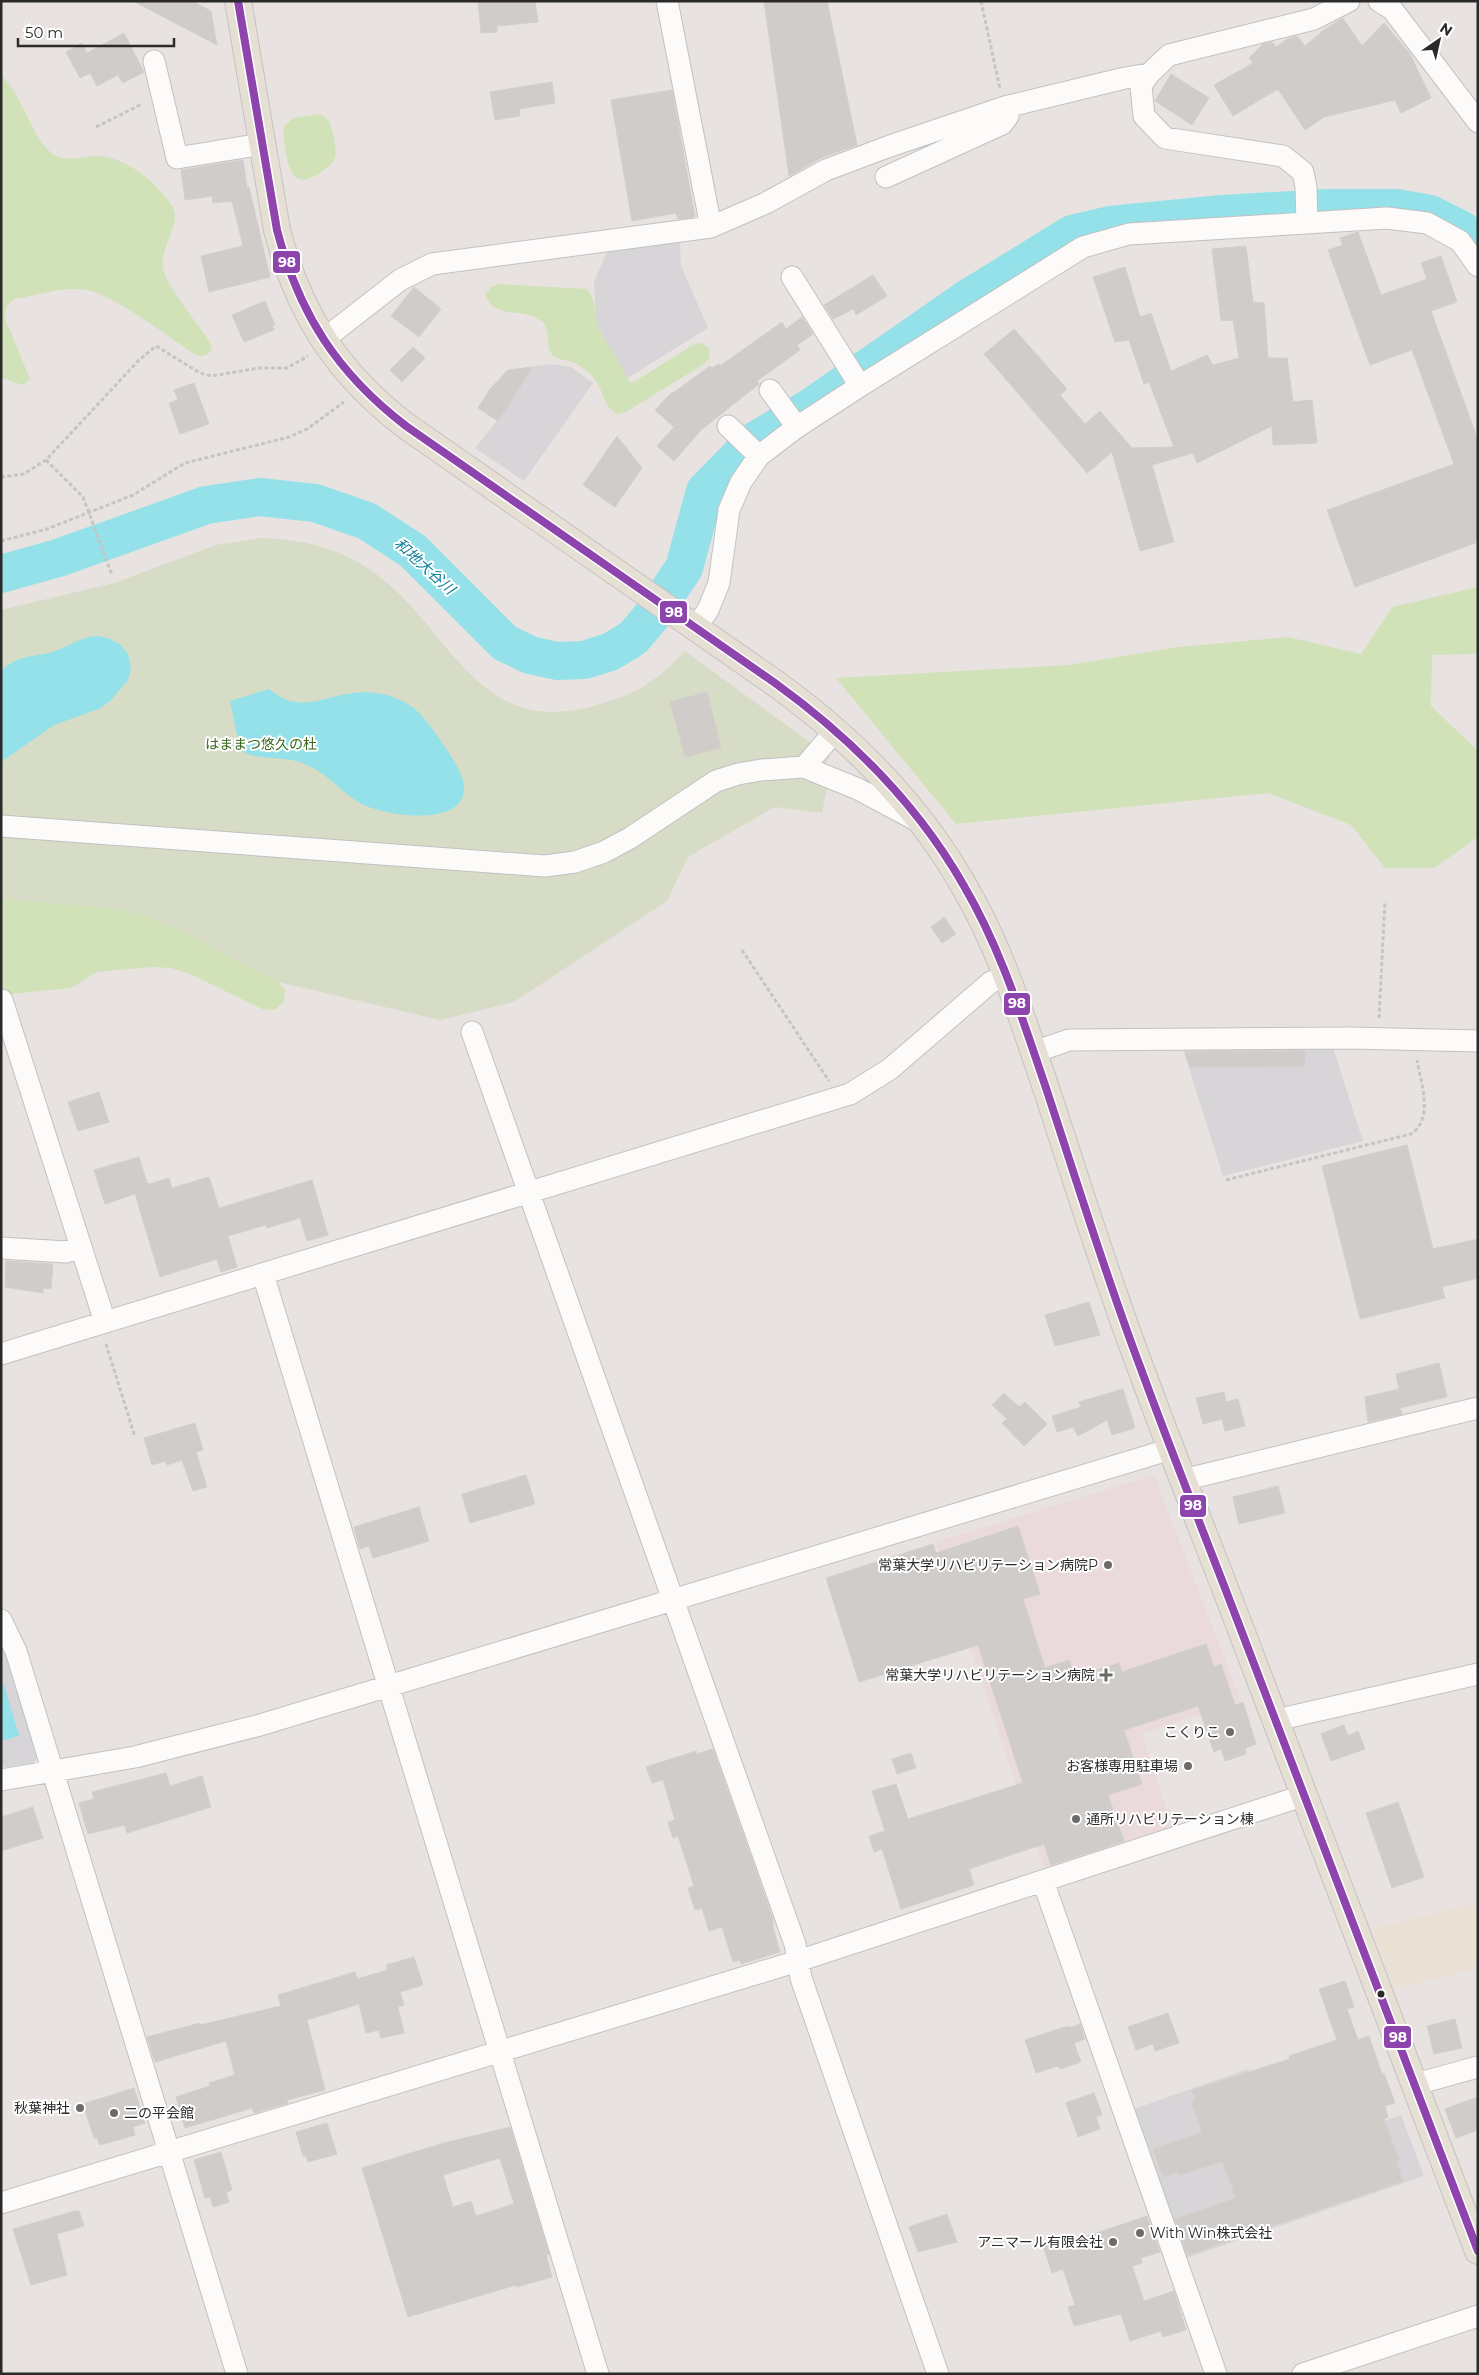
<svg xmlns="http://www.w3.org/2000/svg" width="1479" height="2375" font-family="Montserrat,'Noto Sans JP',sans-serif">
<rect width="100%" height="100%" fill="#e8e3e0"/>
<!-- industrial -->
<path fill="#d7d5d7" d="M680,241L681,266L708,328L626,379L596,323L594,282L608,250Z
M551,364L571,367L593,383L524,481L475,448L497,421L478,408L490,389L508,370Z
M1333,1048L1363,1141L1223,1176L1183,1049Z
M1,1641L38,1756L34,1763L1,1767Z
M1248,2069L1260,2103L1358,2130L1401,2115L1424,2176L1184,2259L1131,2110Z"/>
<!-- education -->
<path fill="#ebe0d4" d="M1473,1903L1478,1907V1960L1472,1970L1394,1988L1371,1929Z"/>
<!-- medical -->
<path fill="#eadadb" d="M1154,1475L1241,1701L1142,1734L1173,1829L1045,1871L936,1542Z"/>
<!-- green -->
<path fill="#d1e2b9" d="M1,75C23,95 32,139 53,154C65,163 85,156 98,156C126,157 158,183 172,206C183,223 159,248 163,268C167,287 198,324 210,342L212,349C208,356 204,357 196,355C171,339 114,295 87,290C64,286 38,295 15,299C7,304 4,308 5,318L30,379L23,385L1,378Z
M318,114C328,116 331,123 333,133C334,141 338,152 334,160C331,165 325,169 320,173C297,188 290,176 286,153C285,145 282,136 284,127L293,118Z
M500,284L587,289C598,300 593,317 600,331L630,382H634L694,344L702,343L709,348L710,357L704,364L626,412L617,414C601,405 604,386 590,374C586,370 580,366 575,363C568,359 555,361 551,353C545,343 552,330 541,321C523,307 495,320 485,295L491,287Z
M1478,587V654L1432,655L1431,706L1478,751V837L1434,868H1385L1351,825L1268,793L956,824L836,678L1068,665L1179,647L1288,637L1361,654L1392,607Z
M1,899C47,903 97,902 141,914C186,927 236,960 278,982L285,990L284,1001L275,1010L262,1009L190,974L171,968L152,967L97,972L71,988L1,995Z"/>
<!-- cemetery -->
<path fill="#d7dcc7" d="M261,538C299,539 337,547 369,569C449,622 473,737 589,707C635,695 652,685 685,651L830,757L823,767L830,773L822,813L775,807L688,857L667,901L514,1002L440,1020L278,982L177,929L142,915L110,908L1,899V610L114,583L216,545Z"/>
<!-- water -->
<path fill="#94e1e9" d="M97,636L108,638L120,644L128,654L131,667L128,680L110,701L99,709L54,725L1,762V671C19,654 31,658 52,652C69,647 79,637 97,636Z
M269,689C277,695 285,701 296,702C308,704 320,700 333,697C363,689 389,690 415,709C427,719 457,762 462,777C479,829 386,818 360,803C339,791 326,771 302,763C282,755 258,762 240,750L230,701Z
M4,1684L19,1736L1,1741V1685Z"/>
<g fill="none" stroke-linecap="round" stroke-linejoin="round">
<!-- river -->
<path stroke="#94e1e9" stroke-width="38" d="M1,574L58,558L206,505L260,497L315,503L367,521L413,551L505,643L530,655L557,661L584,660L610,652L633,638L650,618L684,568L705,491L753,442L811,407L965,300L1072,234L1110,225L1222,214L1327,208H1397L1430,214L1462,230L1478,244"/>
</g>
<!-- building -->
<path fill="#cfccc9" stroke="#d3cfcc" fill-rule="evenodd" d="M133,1H192L211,11L217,45Z
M478,1H535L538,22L497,26V32L481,33Z
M764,1H827L857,145L821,158L789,176Z
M1343,18L1362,46L1384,23L1410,54L1431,98L1401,113L1395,100L1324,117L1305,130L1278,89L1233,116L1214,85L1253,63L1249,58L1263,44L1272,42L1276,47L1287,39L1297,36L1305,46L1324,30Z
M124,33L144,72L123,83L118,75L97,86L90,73L80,78L66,52L82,43L87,53Z
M1171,74L1209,98L1192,125L1155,101Z
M552,82L555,103L519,109L520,116L495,120L490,92Z
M672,90L695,217L678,219L676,213L632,221L611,100Z
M243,160L247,188L249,187L270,277L209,292L201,256L243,246L232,201L213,203L212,196L185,200L181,170Z
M1358,232L1381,295L1427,279L1421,263L1441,256L1457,302L1431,311L1478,440V542L1355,587L1327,510L1454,464L1412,350L1370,365L1328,250L1343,245L1340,238Z
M1246,246L1253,302L1264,303L1268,358H1287L1293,402L1312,400L1317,443L1273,445L1272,426L1197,463L1193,453L1152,465L1174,542L1140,551L1112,452L1087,473L984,354L1014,329L1067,389L1060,395L1085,424L1100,411L1132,448L1174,447L1149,382L1144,384L1129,340L1115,342L1093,277L1125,267L1140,317L1151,313L1171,371L1207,355L1213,365L1239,358L1233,320L1221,321L1212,249Z
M873,275L887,296L856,315L853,309L833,319L824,305Z
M414,287L441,309L419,337L391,316Z
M265,301L275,325L272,326L274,330L244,342L232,315Z
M802,317L813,334L797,345L800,350L757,381L759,384L701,430L674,461L657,446L674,427L655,410L672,392L673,393L710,366L712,368L719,364L720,366L782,322L786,329Z
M413,347L425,358L402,382L390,370Z
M533,367L498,421L478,408L490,389L508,370Z
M194,383L209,424L180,434L169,403L178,400L174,390Z
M617,436L642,468L615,507L583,485Z
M707,692L721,748L685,757L670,702Z
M944,917L956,934L942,943L931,927Z
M1305,1051V1066L1190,1067L1185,1052Z
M99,1092L109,1122L78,1131L68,1102Z
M1407,1145L1433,1249L1478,1239V1278L1442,1287L1445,1298L1360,1319L1322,1166Z
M139,1157L147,1183L150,1184L169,1178L172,1188L209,1177L219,1208L312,1180L328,1235L307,1241L300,1218L267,1228L266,1225L228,1236L237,1267L221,1272L217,1259L160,1277L135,1194L105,1204L94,1170Z
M6,1261L53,1264L51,1289L43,1288V1293L5,1287Z
M1089,1302L1100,1335L1055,1346L1045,1315Z
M1439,1363L1447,1397L1400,1408L1402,1414L1368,1422L1365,1397L1399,1389L1396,1374Z
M1123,1389L1135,1428L1112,1435L1107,1420L1078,1436L1073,1427L1057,1432L1052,1416L1081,1407L1079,1402Z
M1224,1392L1226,1402L1238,1399L1245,1426L1225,1431L1222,1419L1203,1424L1196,1398Z
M1004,1393L1019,1407L1025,1402L1047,1424L1024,1446L1002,1423L1007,1419L992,1405Z
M195,1423L203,1450L196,1452L207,1487L193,1491L182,1460L167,1465L166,1461L152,1465L144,1438Z
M526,1475L535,1504L470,1523L462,1494Z
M1278,1486L1285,1513L1239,1524L1233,1497Z
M419,1507L429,1541L373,1558L369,1546L360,1549L354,1527Z
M1018,1526L1040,1594L1023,1599L1045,1668L1069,1660L1075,1677L1119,1663L1122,1672L1206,1644L1214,1667L1221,1664L1235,1705L1243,1702L1256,1744L1245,1748L1246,1754L1225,1761L1221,1749L1214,1752L1198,1706L1124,1730L1142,1784L1108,1795L1124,1841L1051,1865L1044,1844L969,1869L974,1885L901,1909L882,1849L874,1852L869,1836L885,1831L872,1791L896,1784L908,1819L1023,1783L978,1645L859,1682L826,1578L933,1544L936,1553Z
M1344,1725L1348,1736L1358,1731L1365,1749L1331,1761L1321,1734Z
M713,1749L773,1919V1928L780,1952L741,1964L740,1960L733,1962L722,1927L709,1931L702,1908L695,1910L688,1888L694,1886L678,1836L673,1838L668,1822L675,1820L663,1780L652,1783L646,1767L696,1751L697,1754Z
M911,1753L916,1768L897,1774L892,1759Z
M166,1773L170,1786L202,1776L211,1807L127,1833L125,1825L88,1834L79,1803L94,1799L92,1792Z
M1398,1802L1424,1877L1392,1888L1366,1813Z
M33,1807L43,1838L1,1851V1817Z
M414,1957L423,1985L400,1992L404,2005L398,2007L404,2033L381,2038L379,2030L366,2033L359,2004L307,2020L325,2090L287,2100L288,2103L254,2113L252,2108L185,2128L176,2097L210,2086L209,2083L235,2075L226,2041L155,2062L147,2037L200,2023V2025L281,2006L278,1995L355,1972L357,1979L388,1970L386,1965Z
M1345,1981L1354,2007L1347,2009L1358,2040L1369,2036L1382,2074L1384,2073L1395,2103L1385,2106L1388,2117L1384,2119L1399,2160L1396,2161L1403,2181L1188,2255L1175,2219L1236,2198L1223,2163L1220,2162L1180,2175L1178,2172L1163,2177L1153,2149L1202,2132L1191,2101L1196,2100L1192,2090L1290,2059L1289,2056L1337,2040L1319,1989Z
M1168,2013L1179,2043L1155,2051L1153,2044L1136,2050L1128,2027Z
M1455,2019L1462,2048L1434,2054L1427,2026Z
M1080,2024L1085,2039L1074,2043L1081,2062L1060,2069L1058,2066L1036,2073L1025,2040L1068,2026L1069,2028Z
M134,2088L145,2123L133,2127L135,2135L100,2145L97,2138H94L83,2104Z
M1094,2093L1102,2115L1096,2117L1100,2129L1078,2137L1066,2103Z
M1478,2097V2130L1456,2138L1445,2109Z
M327,2123L337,2154L308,2162L306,2156H303L296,2132Z
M510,2127L549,2254L546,2255L552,2277L517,2287L516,2285L408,2317L362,2168L444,2143ZM500,2158L514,2204L476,2216L471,2201L453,2207L443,2175Z
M221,2152L232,2190L226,2192L229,2202L213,2207L210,2197L205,2198L194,2160Z
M75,2211H79L84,2226L57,2234L67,2275L31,2285L13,2229Z
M947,2214L957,2242L918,2252L909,2227Z
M1147,2216L1160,2252L1141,2258L1142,2263L1132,2266L1144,2301L1174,2291L1186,2330L1163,2337L1161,2331L1130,2341L1121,2314L1074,2326L1068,2307L1075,2305L1063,2269L1052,2273L1042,2243L1058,2238L1059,2241L1065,2239L1067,2243Z"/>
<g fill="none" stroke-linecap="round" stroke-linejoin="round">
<!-- minor casing -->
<g stroke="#c2c1c1" stroke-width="23">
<path id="minor" d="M667,1L711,227
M1379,1L1392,9L1478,122
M154,61L177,158L262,144
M1149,74L1141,86L1144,116L1165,138L1283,156L1303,172L1306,187L1307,223
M886,177L1002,124L1008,116L1005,107
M792,277L860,386
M323,340L400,280L432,264L711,227L766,203L826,170L890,146L1005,107L1125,78L1149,74L1169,55L1314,19L1349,1
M770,390L797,427
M728,426L759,456
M695,628L708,610L719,583L729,510L741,482L759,456L797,427L860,386L1083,247L1129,234L1387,218L1427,223L1460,241L1478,266
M804,767L836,730
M1,826L545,866L575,862L604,852L630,838L716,781L738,774L761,770L804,767L858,789L918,821
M2,1000L105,1322
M472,1032L795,1944L801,1978L938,2374
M1034,1052L1069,1040L1351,1038L1478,1041
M1,1248L66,1252L81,1247
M263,1274L598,2374
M1,1354L850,1094L890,1069L991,982L1007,976
M1183,1480L1478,1408
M1,1620L16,1651L237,2374
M1276,1720L1478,1674
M1,1780L135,1757L260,1725L1171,1449
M1043,1881L1216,2374
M1416,2084L1478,2067
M1,2203L798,1961L1305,1795
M1303,2374L1478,2316"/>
</g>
<!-- major casing -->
<g stroke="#c4c2c1" stroke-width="28">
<path id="major" d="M238,1L277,230C299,314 337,373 406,426L775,683C851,738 917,803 964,886C1001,949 1022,1018 1046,1088C1077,1182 1106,1277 1141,1369C1172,1454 1206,1538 1238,1622C1319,1832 1400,2041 1478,2251"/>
</g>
<!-- path -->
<path stroke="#c6c5c5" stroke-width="3" stroke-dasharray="4 2.5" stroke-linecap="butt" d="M981,1L1000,89
M96,127L142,104
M46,460L83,497L112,575
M1,477L24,474L46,460L138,361L156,346L200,373L212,376L258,368H287L308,356
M1,541L47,529L133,495L185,463L289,437L307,429L344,402
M742,950L829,1081
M1379,1018L1385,901
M1226,1180L1411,1134C1434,1119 1421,1083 1417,1060
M106,1344L135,1437"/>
<!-- minor -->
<use href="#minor" stroke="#fcfbfa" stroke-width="21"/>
<!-- major -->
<use href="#major" stroke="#e6dfd4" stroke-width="26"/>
<!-- bus-1 casing -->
<g stroke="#fff" stroke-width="11">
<path id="bus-1" d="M238,1L277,230C299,314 337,373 406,426L775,683C851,738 917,803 964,886C1001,949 1022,1018 1046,1088C1077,1182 1106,1277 1141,1369C1172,1454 1206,1538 1238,1622C1319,1832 1400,2041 1478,2251"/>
</g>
<!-- bus-1 -->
<use href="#bus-1" stroke="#8e44ad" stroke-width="8"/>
</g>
<!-- markers -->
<g fill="#6c6b6a" stroke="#fff" stroke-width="2">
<circle cx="1108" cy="1565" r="5"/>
<path d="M1103.5 1667.5h5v5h5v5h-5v5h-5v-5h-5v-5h5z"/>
<circle cx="1230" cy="1732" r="5"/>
<circle cx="1188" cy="1766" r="5"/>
<circle cx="1076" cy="1819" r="5"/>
<circle cx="80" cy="2108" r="5"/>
<circle cx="114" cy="2113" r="5"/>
<circle cx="1140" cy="2233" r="5"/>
<circle cx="1113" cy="2242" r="5"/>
</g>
<circle fill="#2a2a2a" stroke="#fff" stroke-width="2" cx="1381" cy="1994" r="4.5"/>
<g text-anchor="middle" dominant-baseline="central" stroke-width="4" stroke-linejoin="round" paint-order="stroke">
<!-- park labels -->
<g font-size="14" fill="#36661b" stroke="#fff">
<text x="261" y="744">はままつ悠久の杜</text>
</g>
<!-- poi labels -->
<g font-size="14" fill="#2a2a2a" stroke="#fff" text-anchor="end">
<text x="1098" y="1565">常葉大学リハビリテーション病院P</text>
<text x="1095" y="1675">常葉大学リハビリテーション病院</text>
<text x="1220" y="1732">こくりこ</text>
<text x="1178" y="1766">お客様専用駐車場</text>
<text x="1086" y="1819" text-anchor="start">通所リハビリテーション棟</text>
<text x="70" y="2108">秋葉神社</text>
<text x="124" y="2113" text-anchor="start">二の平会館</text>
<text x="1150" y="2233" text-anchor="start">With Win株式会社</text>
<text x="1103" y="2242">アニマール有限会社</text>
</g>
<!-- water labels -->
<g font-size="15" font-style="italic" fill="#0f8099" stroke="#fff">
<text transform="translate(425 566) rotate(42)">和地大谷川</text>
</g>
</g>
<g stroke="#fff" stroke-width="2">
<rect x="272" y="250" width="29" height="24" rx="5" fill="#8e44ad"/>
<rect x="659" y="600" width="29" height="24" rx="5" fill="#8e44ad"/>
<rect x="1003" y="992" width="28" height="24" rx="5" fill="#8e44ad"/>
<rect x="1179" y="1494" width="28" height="24" rx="5" fill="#8e44ad"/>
<rect x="1383" y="2025" width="29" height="24" rx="5" fill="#8e44ad"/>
</g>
<g font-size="14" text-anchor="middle" font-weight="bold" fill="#fff">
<text x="287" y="267">98</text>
<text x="674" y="617">98</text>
<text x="1017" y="1008">98</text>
<text x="1193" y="1510">98</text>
<text x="1398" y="2042">98</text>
</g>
<!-- border -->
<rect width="1479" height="2375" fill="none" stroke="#2a2a2a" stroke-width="5"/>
<!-- north arrow -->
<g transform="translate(1439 40) rotate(34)" stroke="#ffffff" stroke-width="4" paint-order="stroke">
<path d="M0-4L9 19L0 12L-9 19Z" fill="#2a2a2a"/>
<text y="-8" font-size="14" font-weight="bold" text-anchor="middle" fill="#2a2a2a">N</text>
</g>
<!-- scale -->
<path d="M18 38v8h156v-8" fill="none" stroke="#2a2a2a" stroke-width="2.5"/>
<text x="25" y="38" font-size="15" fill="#2a2a2a" stroke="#ffffff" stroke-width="4" paint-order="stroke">50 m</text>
</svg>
